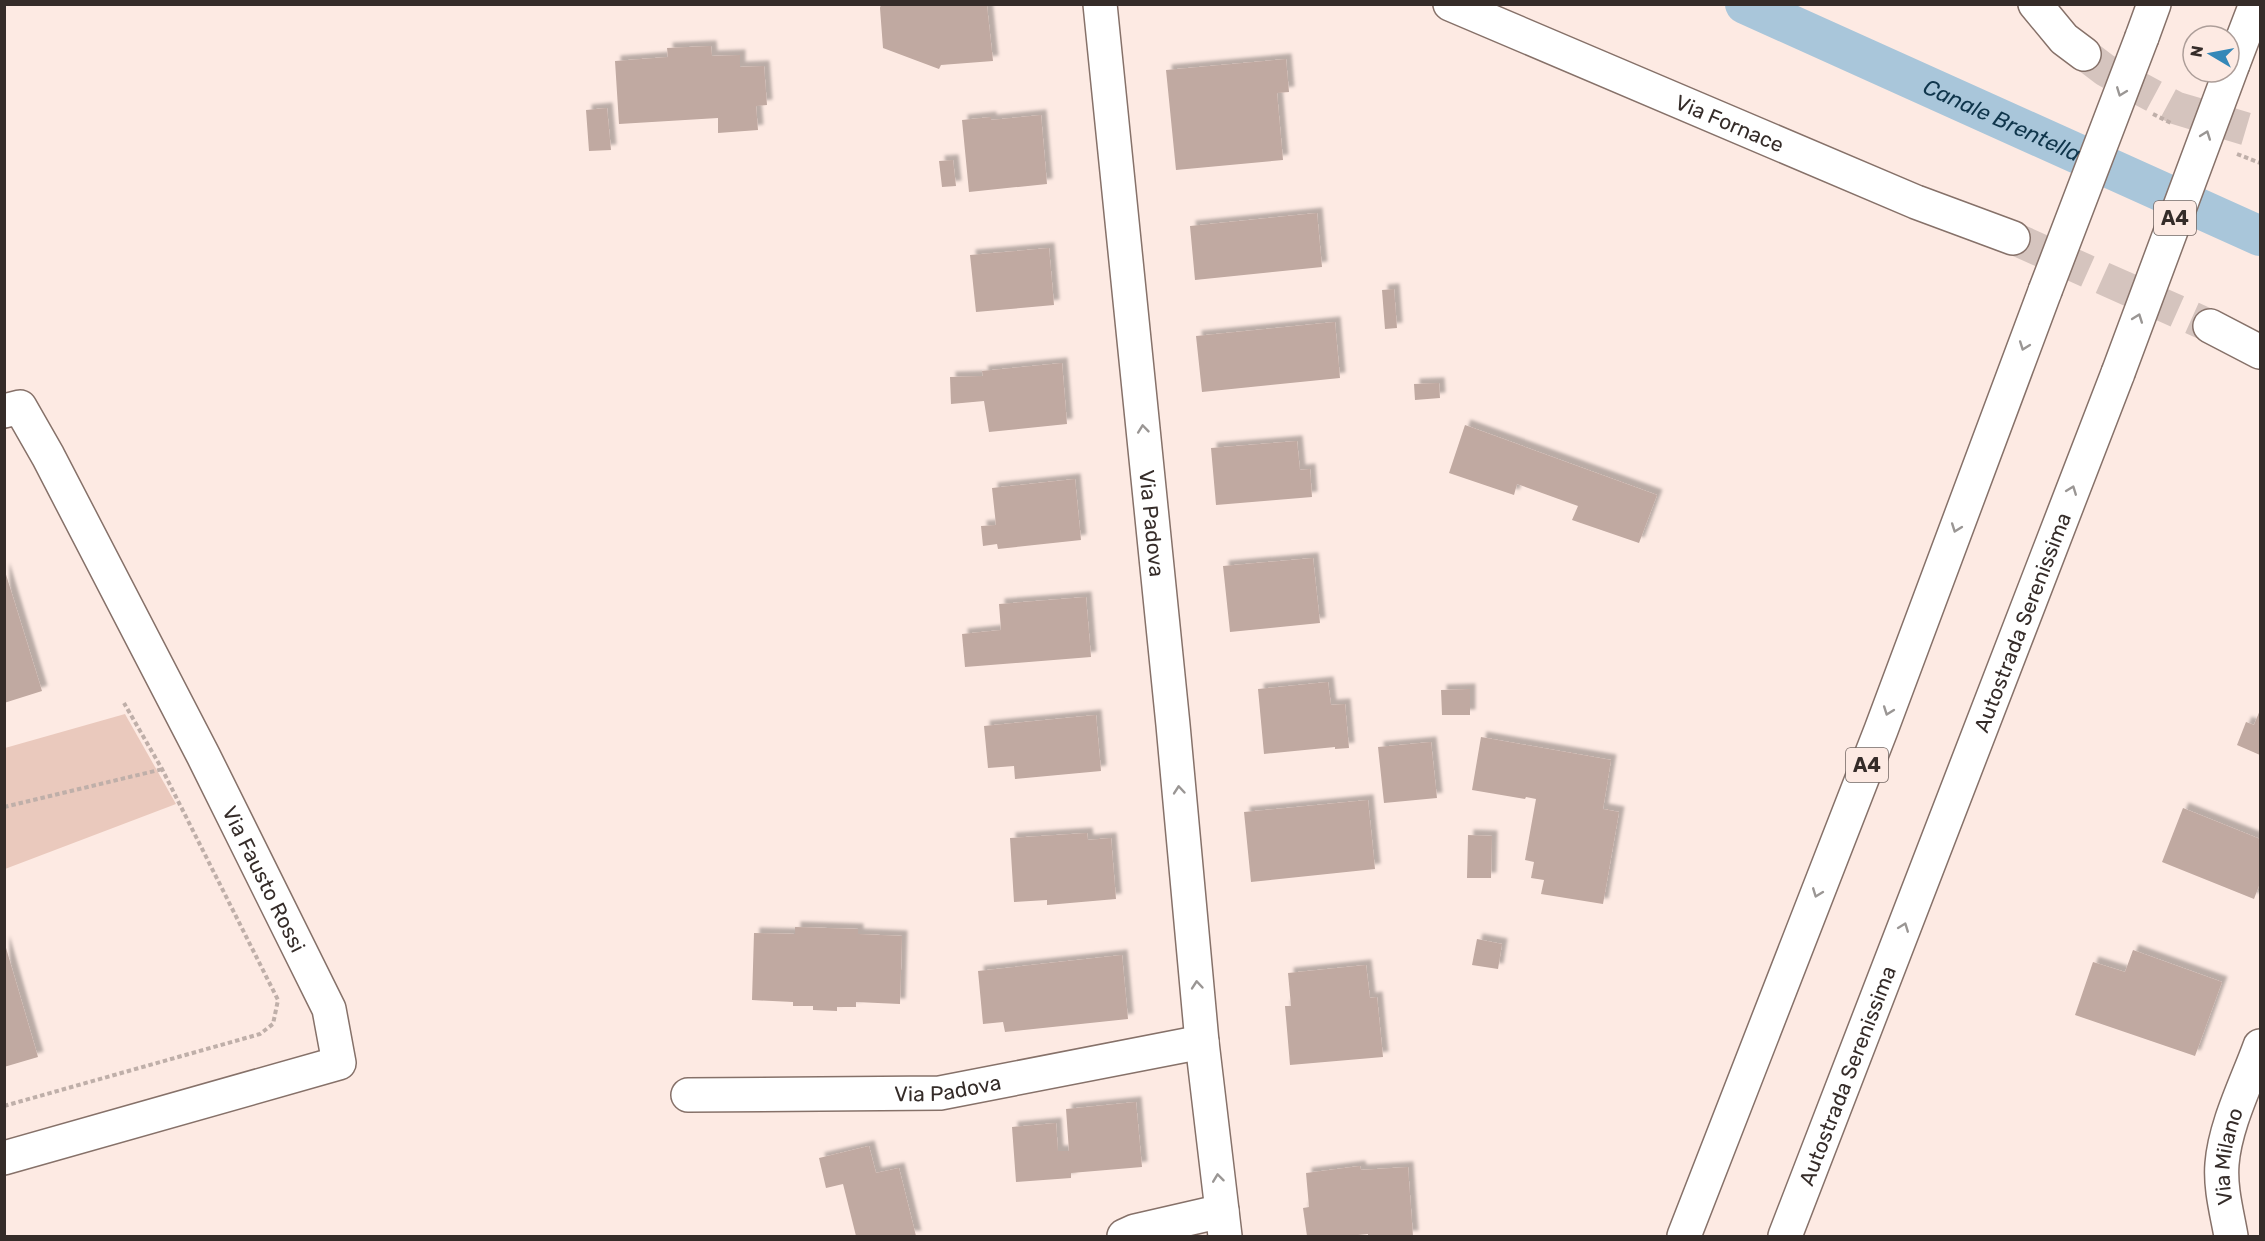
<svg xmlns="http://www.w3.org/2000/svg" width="2265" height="1241" font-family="Rubik,sans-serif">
<defs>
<filter id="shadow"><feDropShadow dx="5.5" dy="-5.5" stdDeviation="1.5" flood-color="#0004"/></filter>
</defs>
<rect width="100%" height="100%" fill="#fdeae3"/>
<!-- green -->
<path fill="#eac9bd" d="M125,714L176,804L5,869V748Z"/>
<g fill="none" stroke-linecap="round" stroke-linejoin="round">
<!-- canal -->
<path stroke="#a9c6da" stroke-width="40" id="s1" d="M1745,4L2260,236"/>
</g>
<!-- building -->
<path fill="#c0a9a1" filter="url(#shadow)" d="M881,4L987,6L993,61L941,65L939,69L883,48L880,8Z
M711,46L712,56L740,55V67L764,66L767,105L756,106L758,130L718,133V118L619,124L615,61L668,57L667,48Z
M1286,59L1289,92L1277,93L1283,160L1176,170L1166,70Z
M607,108L611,150L589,151L586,110Z
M1041,115L1047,184L969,192L962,120L991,117V120Z
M953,160L956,186L942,187L939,161Z
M1317,213L1322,267L1195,280L1190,226Z
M1049,248L1054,305L976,312L970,255Z
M1394,289L1397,328L1385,329L1382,290Z
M1335,322L1340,378L1202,392L1196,336Z
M1062,363L1067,424L989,432L984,401L951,404L950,377L983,376L982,371Z
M1439,383L1440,398L1415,400L1414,384Z
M1465,425L1657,495L1639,543L1572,520L1578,506L1517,484L1514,495L1449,473Z
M1297,441L1300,470L1310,469L1312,497L1216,505L1211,448Z
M1075,479L1081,540L998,549L997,544L983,546L981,526L996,525L992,488Z
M1313,558L1320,623L1230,632L1223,566Z
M4,568L42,691L4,703Z
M1086,597L1091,657L965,667L962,634L1001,630L999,604Z
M1328,682L1331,705L1345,704L1349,748L1335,749V747L1264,754L1258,689Z
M1470,689V715H1442L1441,690Z
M2260,710V755L2237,745L2246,722L2254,725Z
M1096,715L1101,771L1015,779L1014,766L988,768L984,726Z
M1481,737L1611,760L1603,809L1619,812L1603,904L1541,894L1544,880L1531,878L1534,862L1525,860L1536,799L1526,797L1525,799L1472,790Z
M1431,742L1437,798L1384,803L1378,747Z
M1368,800L1375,869L1251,882L1244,812Z
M2183,808L2260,839V883L2254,899L2162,862Z
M1087,833L1088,840L1111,838L1116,899L1047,905V900L1014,902L1010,838Z
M1468,835L1492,836L1491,878H1467Z
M795,927L858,929V934L902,936L900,1004L856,1002V1007H837V1011L813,1010V1006H793V1002L752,1000L754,933L795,934Z
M1477,939L1502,944L1498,969L1472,965Z
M4,941L38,1057L4,1067Z
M2133,950L2222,982L2195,1056L2075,1015L2093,962L2125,972Z
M1122,955L1128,1019L1005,1032L1003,1022L983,1024L978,971Z
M1366,965L1370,998L1377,997L1383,1057L1290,1065L1285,1006H1291L1288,973Z
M1136,1102L1142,1167L1071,1173V1178L1016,1182L1012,1127L1056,1123L1058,1151H1069L1066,1109Z
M869,1146L876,1173L899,1168L916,1236H856L843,1184L826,1188L819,1158Z
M1360,1166L1361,1170L1408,1167L1413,1236H1368V1234L1348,1236H1307L1303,1208L1309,1207L1306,1173Z"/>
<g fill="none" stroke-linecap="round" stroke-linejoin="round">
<!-- minor-tunnel -->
<path stroke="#d5c4be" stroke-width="33" stroke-dasharray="33 16" stroke-linecap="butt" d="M2084,54L2105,70L2176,108L2260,133
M2013,238L2210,326"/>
<!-- minor casing -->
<g stroke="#867169" stroke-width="36">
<g id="minor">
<path id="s2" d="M1100,4L1173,725L1202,1042L1225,1236"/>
<path id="s3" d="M1450,4L1916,202L2013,238"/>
<path d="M2035,4L2064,39L2084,54"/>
<path d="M2210,326L2260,352"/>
<path id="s4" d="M4,411L20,407L48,456L203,755L329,1009L339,1063L4,1158"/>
<path id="s5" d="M688,1095L940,1093L1202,1042"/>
<path d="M1124,1236L1135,1231L1222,1211"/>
<path id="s6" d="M2231,1236C2227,1213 2220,1188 2222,1164C2225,1125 2247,1082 2260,1046"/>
</g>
</g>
<!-- highway casing -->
<g stroke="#867169" stroke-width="36">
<g id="highway">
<path d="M2142,37L2154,4"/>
<path d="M2233,64L2256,4"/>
<path d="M1684,1236L1881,730L2045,291"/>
<path id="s7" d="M1785,1236L2118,373"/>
</g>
</g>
<!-- path -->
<path stroke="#bfafa9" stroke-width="4" stroke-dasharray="4.5 3" stroke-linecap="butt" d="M2153,114L2173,124
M2237,154L2260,163
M4,807L163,769
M4,1106L260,1034L273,1024L278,1000L162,769L124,703"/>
<!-- minor -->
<use href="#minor" stroke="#fff" stroke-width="33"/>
<!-- highway -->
<use href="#highway" stroke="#fff" stroke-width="33"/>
<!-- highway-bridge casing -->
<g stroke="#867169" stroke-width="36" stroke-linecap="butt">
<path id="highway-bridge" d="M2045,291L2142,37
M2118,373L2233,64"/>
</g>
<!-- highway-bridge -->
<use href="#highway-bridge" stroke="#fff" stroke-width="33"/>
</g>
<!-- one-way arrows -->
<defs><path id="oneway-chevron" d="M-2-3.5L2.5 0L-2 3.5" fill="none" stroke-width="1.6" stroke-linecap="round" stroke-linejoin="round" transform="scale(1.5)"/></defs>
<g stroke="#9a9694">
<use href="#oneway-chevron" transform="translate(2121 92) rotate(111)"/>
<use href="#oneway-chevron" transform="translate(2206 135) rotate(-70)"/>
<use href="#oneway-chevron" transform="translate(2138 318) rotate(-70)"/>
<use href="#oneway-chevron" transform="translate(2024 346) rotate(110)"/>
<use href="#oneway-chevron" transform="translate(1143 429) rotate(-96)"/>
<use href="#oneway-chevron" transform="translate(2072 490) rotate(-69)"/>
<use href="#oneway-chevron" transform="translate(1956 528) rotate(110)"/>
<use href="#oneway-chevron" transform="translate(1888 711) rotate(110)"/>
<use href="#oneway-chevron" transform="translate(1179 790) rotate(-95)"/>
<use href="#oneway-chevron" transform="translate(1817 893) rotate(111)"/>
<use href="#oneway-chevron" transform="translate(1904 927) rotate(-69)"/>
<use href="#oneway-chevron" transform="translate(1197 985) rotate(-95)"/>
<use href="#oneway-chevron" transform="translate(1218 1178) rotate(-97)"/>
</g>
<g text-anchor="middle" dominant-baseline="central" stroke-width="4.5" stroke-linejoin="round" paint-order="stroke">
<!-- shield labels -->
<g fill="#fdeae3" stroke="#716561" stroke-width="1.5">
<rect x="2154" y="201" width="42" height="34" rx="4.5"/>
<rect x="1846" y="748" width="42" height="34" rx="4.5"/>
</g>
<g font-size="20" font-weight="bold" fill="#352c29">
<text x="2175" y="218">A4</text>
<text x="1867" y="765">A4</text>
</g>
<!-- street labels -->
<g font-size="21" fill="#352c29" stroke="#fdeae3">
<text stroke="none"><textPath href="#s3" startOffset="304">Via Fornace</textPath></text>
<text stroke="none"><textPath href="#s2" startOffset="522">Via Padova</textPath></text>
<text stroke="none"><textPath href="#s7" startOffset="658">Autostrada Serenissima</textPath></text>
<text stroke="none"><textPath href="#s4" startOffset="548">Via Fausto Rossi</textPath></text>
<text stroke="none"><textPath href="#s7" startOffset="172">Autostrada Serenissima</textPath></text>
<text stroke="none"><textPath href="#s5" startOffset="260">Via Padova</textPath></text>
<text stroke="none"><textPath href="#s6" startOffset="81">Via Milano</textPath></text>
</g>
<!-- water labels -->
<g font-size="22" font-style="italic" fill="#0f354b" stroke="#fdeae3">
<text stroke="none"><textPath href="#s1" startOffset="282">Canale Brentella</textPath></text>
</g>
</g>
<!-- border -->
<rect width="2265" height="1241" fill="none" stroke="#352c29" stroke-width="12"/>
<!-- north arrow -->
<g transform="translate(2211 54) rotate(280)"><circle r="28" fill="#fdeae3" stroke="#ad9e99" stroke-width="1.5"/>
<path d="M0-4.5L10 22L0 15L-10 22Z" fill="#3588b8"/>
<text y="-9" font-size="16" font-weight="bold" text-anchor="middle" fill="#352c29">N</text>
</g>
</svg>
